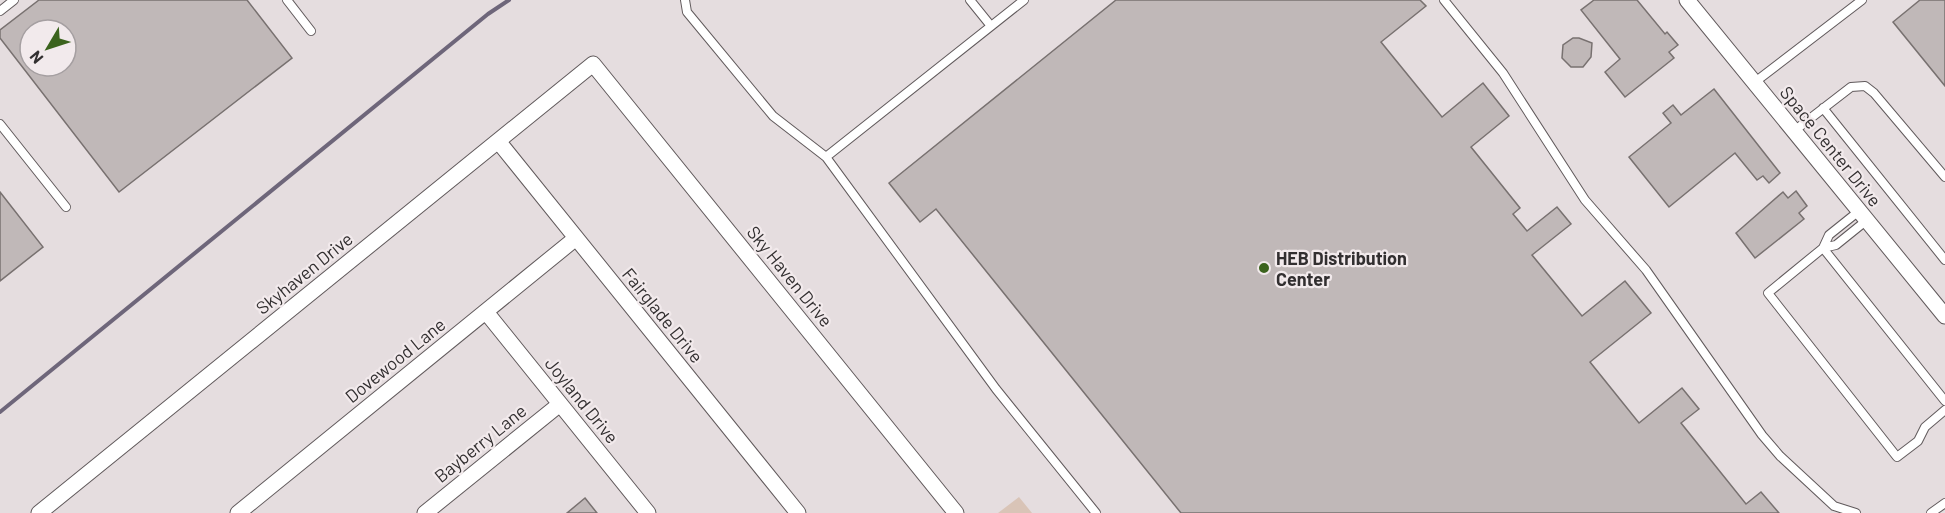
<svg xmlns="http://www.w3.org/2000/svg" width="1945" height="513" font-family="Barlow,sans-serif">
<rect width="100%" height="100%" fill="#e5dddf"/>
<!-- green -->
<path fill="#d9c4b7" d="M1019,497L1032,513H998Z"/>
<g fill="none" stroke-linecap="round" stroke-linejoin="round">
<!-- stream -->
<path stroke="#6e667a" stroke-width="4" d="M0,412L488,14L509,0"/>
</g>
<!-- building -->
<path fill="#c0b8b8" stroke="#787170" stroke-width="1.5" fill-rule="evenodd" d="M39,0H247L292,58L119,192L0,38V30ZM30,30H66V66H30Z
M1116,0H1420L1426,6L1381,42L1442,117L1483,83L1509,116L1471,147L1520,208L1513,214L1527,231L1557,207L1571,224L1532,255L1582,316L1625,281L1651,313L1590,362L1639,423L1682,388L1699,409L1681,423L1746,504L1761,492L1779,513H1181L936,209L920,222L889,183Z
M1594,0H1637L1665,34L1667,32L1678,45L1669,52L1674,58L1625,97L1605,72L1620,59L1581,10Z
M1920,0H1945V86L1893,22Z
M1573,38H1579L1592,43L1591,57L1583,67H1571L1562,58L1563,45Z
M1714,89L1780,173L1769,183L1763,176L1757,180L1735,153L1669,207L1629,157L1671,123L1663,113L1673,105L1681,115Z
M1796,191L1807,206L1799,213L1804,219L1755,258L1736,233L1783,192L1788,198Z
M0,192L43,247L0,281Z
M585,498L597,513H567Z"/>
<g fill="none" stroke-linecap="round" stroke-linejoin="round">
<!-- service casing -->
<g stroke="#615a5c" stroke-width="10">
<path id="service" d="M287,0L311,31
M685,0L687,12L773,116L826,157
M970,0L991,26
M1024,0L826,157L996,389L1096,513
M1444,0L1503,73L1585,200L1646,270L1762,435L1780,456L1834,506L1856,513
M0,11L14,0
M1755,82L1862,0
M1823,108L1945,260
M0,124L66,207
M1794,131L1851,87L1865,86L1874,93L1945,177
M1859,211L1829,235L1823,248L1836,245L1867,220
M1945,401L1823,248L1768,293L1897,457L1918,441L1925,427L1945,410
M1931,513L1945,503"/>
</g>
<!-- minor casing -->
<g stroke="#615a5c" stroke-width="17">
<path id="minor" d="M1687,0L1945,316
M498,141L798,513
M486,312L648,513
M39,513L593,64L956,513
M238,513L576,238
M425,513L560,404"/>
</g>
<!-- service -->
<use href="#service" stroke="#fff" stroke-width="8"/>
<!-- minor -->
<use href="#minor" stroke="#fff" stroke-width="15"/>
</g>
<!-- markers -->
<circle fill="#3b631d" stroke="#f2eaec" stroke-width="2" cx="1264" cy="268" r="6"/>
<g text-anchor="middle" dominant-baseline="central" stroke-width="4.5" stroke-linejoin="round" paint-order="stroke">
<!-- street labels -->
<g font-size="18" fill="#322f30" stroke="#f2eaec">
<text transform="translate(1831 146) rotate(51)">Space Center Drive</text>
<text transform="translate(304 273) rotate(-39)">Skyhaven Drive</text>
<text transform="translate(790 276) rotate(51)">Sky Haven Drive</text>
<text transform="translate(663 315) rotate(51)">Fairglade Drive</text>
<text transform="translate(395 360) rotate(-39)">Dovewood Lane</text>
<text transform="translate(582 400) rotate(51)">Joyland Drive</text>
<text transform="translate(480 443) rotate(-39)">Bayberry Lane</text>
</g>
<!-- poi labels -->
<g font-size="18" font-weight="bold" fill="#322f30" stroke="#f2eaec" text-anchor="start">
<text x="1276" y="258">HEB Distribution<tspan x="1276" dy="21">Center</tspan></text>
</g>
</g>
<!-- north arrow -->
<g transform="translate(48 48) rotate(231)"><circle r="28" fill="#f2eaec" stroke="#a59fa1" stroke-width="1.5"/>
<path d="M0-4.5L10 22L0 15L-10 22Z" fill="#3b631d"/>
<text y="-9" font-size="16" font-weight="bold" text-anchor="middle" fill="#322f30">N</text>
</g>
</svg>
